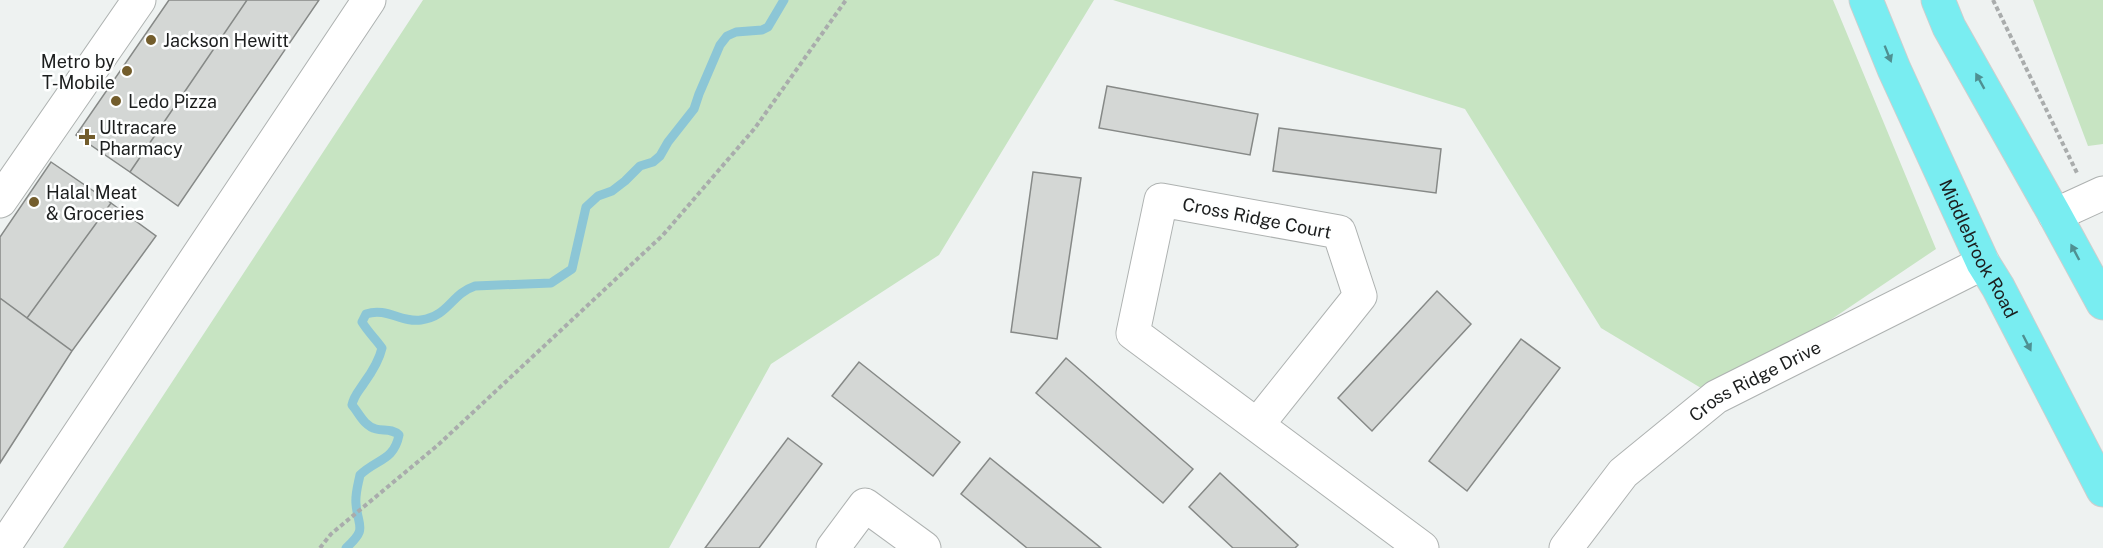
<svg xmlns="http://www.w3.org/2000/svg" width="2103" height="548" font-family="'Public Sans',sans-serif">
<rect width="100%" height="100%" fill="#eef2f1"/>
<!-- green -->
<path fill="#c7e4c2" d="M423,0H1094L939,255L771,364L669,548H63Z
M1113,0H1833L1936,249L1716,397L1601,328L1465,109Z
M2033,0H2103V144L2088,146Z"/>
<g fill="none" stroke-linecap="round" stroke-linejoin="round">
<!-- stream -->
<path stroke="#8cc6d6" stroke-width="9" d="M346,548C368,528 358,528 356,504C355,494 358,485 360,475C376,459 394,461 399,435C392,428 384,431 376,429C364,426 359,413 352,405C354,395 359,391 364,383C372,372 379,361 382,348C375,338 368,332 362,322L366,314C387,307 401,323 421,320C449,316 451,294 475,286L551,283L572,269L586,207L598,196L612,191L625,181L640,166L653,162L660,156L668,142L694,109L699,94L720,45L727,36L736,32L762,30L768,27L784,0"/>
</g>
<!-- building -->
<path fill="#d4d7d5" stroke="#868987" stroke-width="1.5" d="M169,0H247L130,172L76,135Z
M247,0H319L178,206L130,172Z
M1107,86L1258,114L1250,155L1099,128Z
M1279,128L1441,149L1436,193L1273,171Z
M51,162L111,203L27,318L0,298V237Z
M1033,172L1081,178L1057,339L1011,332Z
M111,203L156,236L72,351L27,318Z
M1437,291L1471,324L1372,431L1338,398Z
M0,298L72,351L0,463Z
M1521,339L1560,368L1467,491L1429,461Z
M1066,358L1193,469L1163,503L1036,393Z
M859,362L960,442L933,476L832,396Z
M788,438L822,464L759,548H705Z
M990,458L1101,548H1027L961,494Z
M1220,473L1298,545L1295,548H1233L1189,507Z"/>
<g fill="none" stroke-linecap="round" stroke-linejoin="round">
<!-- minor casing -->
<g stroke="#aeb2b1" stroke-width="35">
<g id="minor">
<path d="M0,201L139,0"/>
<path d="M2055,215L2103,193"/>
<path d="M1257,425L1360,296L1339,232L1161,200L1133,333L1422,548"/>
<path d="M3,548L369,0"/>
<path d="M833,548L865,505L924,548"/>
<path id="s1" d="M1566,548L1623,473L1716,397L1983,263"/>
</g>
</g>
<!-- major casing -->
<g stroke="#cdcece" stroke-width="35">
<g id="major">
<path id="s2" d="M1866,0L1894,69L1983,263L1998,287L2103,490"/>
<path d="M1938,0L1949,27L2055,215L2103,303"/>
</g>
</g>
<!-- path -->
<path stroke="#a9acac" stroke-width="4" stroke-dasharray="4.5 3" stroke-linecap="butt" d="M1993,0L2077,173
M320,548L331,534L438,445L663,235L755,128L846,0"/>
<!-- minor -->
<use href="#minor" stroke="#fff" stroke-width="33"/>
<!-- major -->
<use href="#major" stroke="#79edf1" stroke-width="33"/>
</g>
<!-- one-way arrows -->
<defs><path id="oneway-solid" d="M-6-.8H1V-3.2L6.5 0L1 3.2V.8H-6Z" transform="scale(1.5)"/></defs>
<g fill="#4f9092">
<use href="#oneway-solid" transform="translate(1888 54) rotate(68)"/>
<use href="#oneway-solid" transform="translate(1980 81) rotate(-119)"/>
<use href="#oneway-solid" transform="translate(2075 252) rotate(-118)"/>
<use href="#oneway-solid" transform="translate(2027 343) rotate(63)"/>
</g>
<!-- markers -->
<g fill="#735d2c" stroke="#feffff" stroke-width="2">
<circle cx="151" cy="40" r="6"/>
<circle cx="127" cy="71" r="6"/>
<circle cx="116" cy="101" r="6"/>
<path d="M84 128h6v6h6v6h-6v6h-6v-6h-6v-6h6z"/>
<circle cx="34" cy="202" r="6"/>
</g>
<g text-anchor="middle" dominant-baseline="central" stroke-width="5" stroke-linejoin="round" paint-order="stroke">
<!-- poi labels -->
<g font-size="18" fill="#1c1e1e" stroke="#feffff" text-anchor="start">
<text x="163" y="40">Jackson Hewitt</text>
<text x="115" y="61" text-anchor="end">Metro by<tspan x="115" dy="21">T-Mobile</tspan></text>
<text x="128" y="101">Ledo Pizza</text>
<text x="99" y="127">Ultracare<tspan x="99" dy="21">Pharmacy</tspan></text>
<text x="46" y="192">Halal Meat<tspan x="46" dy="21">&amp; Groceries</tspan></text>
</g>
<!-- street labels -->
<g font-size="18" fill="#1c1e1e" stroke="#feffff">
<text transform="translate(1257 218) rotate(11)">Cross Ridge Court</text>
<text stroke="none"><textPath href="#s2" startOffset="273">Middlebrook Road</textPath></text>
<text stroke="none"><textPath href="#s1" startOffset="256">Cross Ridge Drive</textPath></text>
</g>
</g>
</svg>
